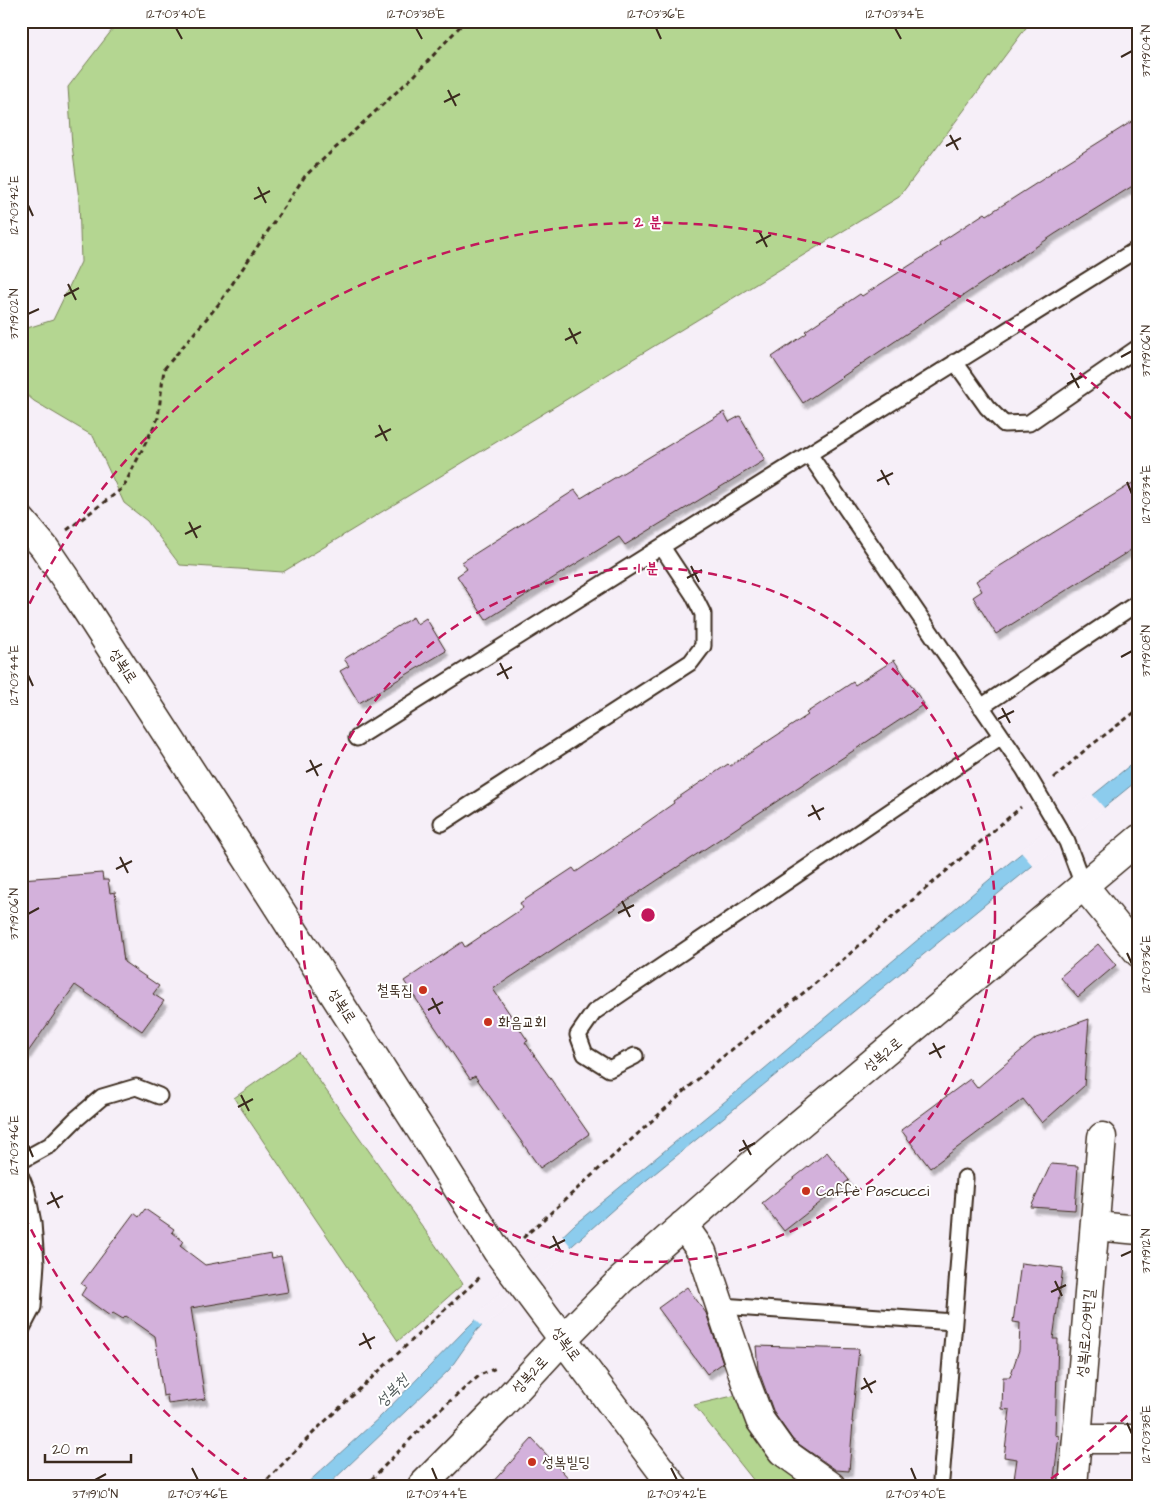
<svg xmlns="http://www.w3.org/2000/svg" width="1160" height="1507" font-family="'Architects Daughter','Poor Story',sans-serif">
<defs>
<filter id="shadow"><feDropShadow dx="3" dy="5.5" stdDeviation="1" flood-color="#0004"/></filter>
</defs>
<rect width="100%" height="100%" fill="#f6eff8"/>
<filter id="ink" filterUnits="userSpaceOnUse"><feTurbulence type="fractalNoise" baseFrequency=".02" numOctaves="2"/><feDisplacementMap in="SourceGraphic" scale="10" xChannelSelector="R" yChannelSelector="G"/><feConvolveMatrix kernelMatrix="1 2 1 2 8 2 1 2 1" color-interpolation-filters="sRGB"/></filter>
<g filter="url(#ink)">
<!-- green -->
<path fill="#b4d691" stroke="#788058" d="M119,21H1031L899,197L283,572L180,565L147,521L124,503L93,436L34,401L21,390V330L53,320L81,262L79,199L72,145L68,87Z
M299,1052L463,1284L398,1341L234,1098Z
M737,1395L813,1486H758L694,1405Z"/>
<!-- water -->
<path fill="#8ccced" stroke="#6c8b9a" d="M1139,758V779L643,1183L477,1330L449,1370L327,1486H304L381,1416L467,1328L575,1224L745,1085L1008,864Z"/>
<!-- pier -->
<path fill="#f6eff8" d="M1092,794L1105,809L1034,867L1020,851Z
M561,1234L573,1249L484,1328L474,1318Z"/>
<!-- building -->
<path fill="#d3b1db" stroke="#3b2a1e" filter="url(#shadow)" d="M1139,117V182L1055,234L803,403L772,357L807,333L805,331L860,294L862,296L940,246L939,243L985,213L987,215L1051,174L1050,173Z
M724,412L729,422L740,416L765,460L625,545L619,537L486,620L457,576L467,569L462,562L575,490L581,498Z
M1139,479V545L996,634L973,597L982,591L976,581Z
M413,617L417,624L426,618L446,651L359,703L340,671L349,666L344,659Z
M894,660L924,704L493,989L528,1041L525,1042L589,1134L540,1168L475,1076L470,1079L404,981L462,942L465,947L523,908L520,903L573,868L576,872L641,828L640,827L674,803L673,801L728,764L730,766L808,715L806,713L853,682L855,685Z
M102,873L103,880H108L110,893L115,892L124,962L159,986L153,994L164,1001L142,1031L75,985L21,1062V981L25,975L21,944V879Z
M1098,944L1116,965L1078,997L1060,977Z
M1089,1019L1084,1086L1042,1123L1023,1099L930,1168L901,1130L970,1079L977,1088L1036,1038Z
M827,1152L849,1180L784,1231L762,1203Z
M1051,1164L1078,1166L1075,1210L1031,1207Z
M145,1209L174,1229L172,1232L183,1241L180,1246L205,1265L271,1253L272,1258L281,1256L288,1292L191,1308L205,1399L168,1404L167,1395L163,1396L155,1336L126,1316L123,1319L113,1313L110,1316L81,1295L86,1287L81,1284L134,1213L139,1217Z
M1021,1263L1063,1268L1053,1339H1058L1055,1435L1059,1436L1053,1486H1013L1017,1459L1004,1457L1010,1410L1002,1409L1003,1377H1010L1019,1350L1020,1323L1013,1322Z
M687,1287L706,1313L723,1363L707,1374L658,1308Z
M756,1346L859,1349L852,1422H853L849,1471L836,1470L793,1440L774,1413L758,1369Z
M532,1439L576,1486H489Z"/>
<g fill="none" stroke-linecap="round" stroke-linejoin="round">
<!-- lane casing -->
<g stroke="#3b2a1e" stroke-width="19">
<path id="lane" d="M955,362L987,407L1004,424L1029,423L1139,347
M809,454L1139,248
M981,707L1139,602
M357,738L809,454L1024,769L1067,842L1083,885
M442,823L691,662L703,646V614L693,594L662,547
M635,1056L609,1069L585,1054L578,1035L594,1012L1000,737
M21,1161L50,1145L75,1120L102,1097L136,1087L159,1096
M21,1177L27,1192L33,1223L36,1263L33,1307L21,1330
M721,1306L954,1322L941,1480
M954,1322L965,1178"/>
</g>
<!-- street casing -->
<g stroke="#3b2a1e" stroke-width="31">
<path id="street" d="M1083,885L1139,953
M683,1225L702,1252L746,1383L760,1420L782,1451L831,1486
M1096,1226L1139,1230
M563,1339L621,1280L765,1153L1139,839
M1077,1439H1139
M1073,1486L1102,1137"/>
</g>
<!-- secondary casing -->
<g stroke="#3b2a1e" stroke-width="31">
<path id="secondary" d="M21,520L44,547L76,594L227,827L435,1152L497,1251L673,1486
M422,1486L501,1406L563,1339"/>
</g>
<!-- path -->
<path stroke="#3b2a1e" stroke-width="3" stroke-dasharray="5 4" stroke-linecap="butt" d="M67,530L123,488L158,418L164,369L218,305L305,176L414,76L465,21
M1054,778L1085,750L1139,709
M523,1238L720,1059L812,986L1021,807
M261,1486L320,1426L481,1276
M365,1486L434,1415L480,1375L496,1368"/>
<!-- lane -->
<use href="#lane" stroke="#fff" stroke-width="15"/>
<!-- street -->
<use href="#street" stroke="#fff" stroke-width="28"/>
<!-- secondary -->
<use href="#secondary" stroke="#fff" stroke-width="28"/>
</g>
</g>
<!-- ticks -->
<path fill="none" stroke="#3b2a1e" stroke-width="2" d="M176,28L182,39M416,28L422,39M656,28L661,39M895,28L901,39M1121,57L1132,51M448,90L456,106M444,102L460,94M950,135L958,150M946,146L961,138M258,187L266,203M254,199L270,191M28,205L33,216M759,231L767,247M756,243L771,235M68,284L76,300M64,296L79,288M28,314L39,309M569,328L577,344M565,340L581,332M1121,357L1132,351M1071,373L1079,388M1067,384L1083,376M379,425L387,441M375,437L391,429M881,470L889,485M877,481L893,473M1127,482L1132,494M189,522L197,538M185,534L201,526M691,566L699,582M687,578L702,570M1121,657L1132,651M500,663L508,679M28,675L33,686M497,675L512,667M1002,708L1010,723M998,719L1014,711M310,760L318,776M306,772L322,764M812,805L820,820M808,816L824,808M120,857L128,873M116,869L132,861M622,901L630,917M618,913L634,905M28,914L39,908M1127,953L1132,964M432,998L440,1014M428,1010L443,1002M933,1043L941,1058M929,1054L945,1046M241,1095L249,1111M238,1107L253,1099M743,1140L751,1155M28,1145L33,1157M739,1151L755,1143M51,1192L59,1208M47,1204L63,1196M553,1236L561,1252M549,1248L565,1240M1121,1256L1132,1251M1055,1281L1062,1296M1051,1292L1066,1285M363,1333L371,1349M359,1345L375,1337M864,1378L872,1393M861,1389L876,1381M1127,1423L1132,1434M192,1468L198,1480M432,1468L437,1480M671,1468L677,1480M911,1468L916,1480M95,1480L106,1474"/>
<!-- distance rings -->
<g fill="none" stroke="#c2185b" stroke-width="2.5" stroke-dasharray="9 6">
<circle cx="648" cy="915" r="347"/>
<path d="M1138 1405A693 693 0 0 1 1045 1483M251 1483A693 693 0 0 1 23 1213M23 617A693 693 0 0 1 1138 425"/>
</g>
<!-- markers -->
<g fill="#c8321e" stroke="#fff" stroke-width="2">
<circle cx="423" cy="990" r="5"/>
<circle cx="488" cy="1022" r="5"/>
<circle cx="806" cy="1191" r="5"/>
<circle cx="532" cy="1462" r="5"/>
</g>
<g text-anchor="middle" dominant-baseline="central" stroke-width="4" stroke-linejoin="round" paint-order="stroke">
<!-- street labels -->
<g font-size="15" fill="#3b2a1e" stroke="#fff">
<text transform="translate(123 666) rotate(57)">성복1로</text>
<text transform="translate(342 1006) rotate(57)">성복1로</text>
<text transform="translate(883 1055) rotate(-40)">성복2로</text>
<text transform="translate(1086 1333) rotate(-85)">성복1로209번길</text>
<text transform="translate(566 1344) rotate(54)">성복1로</text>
<text transform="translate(530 1375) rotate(-47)">성복2로</text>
</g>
<!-- poi labels -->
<g font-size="15" fill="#3b2a1e" stroke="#fff" text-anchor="start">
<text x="413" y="990" text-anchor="end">철뚝집</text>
<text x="498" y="1022">화음교회</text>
<text x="816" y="1191">Caffè Pascucci</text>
<text x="542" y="1462">성복빌딩</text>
</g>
<!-- water labels -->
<g font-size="16" font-style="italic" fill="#535b5c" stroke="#fff">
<text transform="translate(392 1391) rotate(-45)">성복천</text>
</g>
</g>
<circle cx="648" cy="915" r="8" fill="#c2185b" stroke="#fff" stroke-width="2.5"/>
<g font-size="15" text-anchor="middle" font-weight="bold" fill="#c2185b" stroke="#fff" stroke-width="4" stroke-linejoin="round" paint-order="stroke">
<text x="648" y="227">2 분</text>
<text x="648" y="573">1 분</text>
</g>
<!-- margin -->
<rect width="1160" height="1507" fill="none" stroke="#fff" stroke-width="55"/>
<!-- scale -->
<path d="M45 1454v8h86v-8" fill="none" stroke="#3b2a1e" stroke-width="2.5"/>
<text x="52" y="1454" font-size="15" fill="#3b2a1e" stroke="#ffffff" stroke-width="4" paint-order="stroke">20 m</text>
<rect x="28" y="28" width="1104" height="1452" fill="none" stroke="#3b2a1e" stroke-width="2"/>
<g font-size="12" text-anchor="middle" fill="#3b2a1e">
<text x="176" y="18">127°03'40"E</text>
<text x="416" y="18">127°03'38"E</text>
<text x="656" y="18">127°03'36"E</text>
<text x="895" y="18">127°03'34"E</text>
<text transform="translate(1146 51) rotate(-90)" y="4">37°19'04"N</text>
<text transform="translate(14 205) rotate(-90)" y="4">127°03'42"E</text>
<text transform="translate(14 314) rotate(-90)" y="4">37°19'02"N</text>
<text transform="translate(1146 351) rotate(-90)" y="4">37°19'06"N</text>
<text transform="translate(1146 494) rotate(-90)" y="4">127°03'34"E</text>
<text transform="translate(1146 651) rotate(-90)" y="4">37°19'08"N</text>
<text transform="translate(14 675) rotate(-90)" y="4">127°03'44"E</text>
<text transform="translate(14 914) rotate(-90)" y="4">37°19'06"N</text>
<text transform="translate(1146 964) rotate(-90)" y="4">127°03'36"E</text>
<text transform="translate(14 1145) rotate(-90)" y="4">127°03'46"E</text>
<text transform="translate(1146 1251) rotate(-90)" y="4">37°19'12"N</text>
<text transform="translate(1146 1434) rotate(-90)" y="4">127°03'38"E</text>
<text x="95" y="1498">37°19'10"N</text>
<text x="198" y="1498">127°03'46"E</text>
<text x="437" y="1498">127°03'44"E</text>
<text x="677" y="1498">127°03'42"E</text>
<text x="916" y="1498">127°03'40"E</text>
</g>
</svg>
